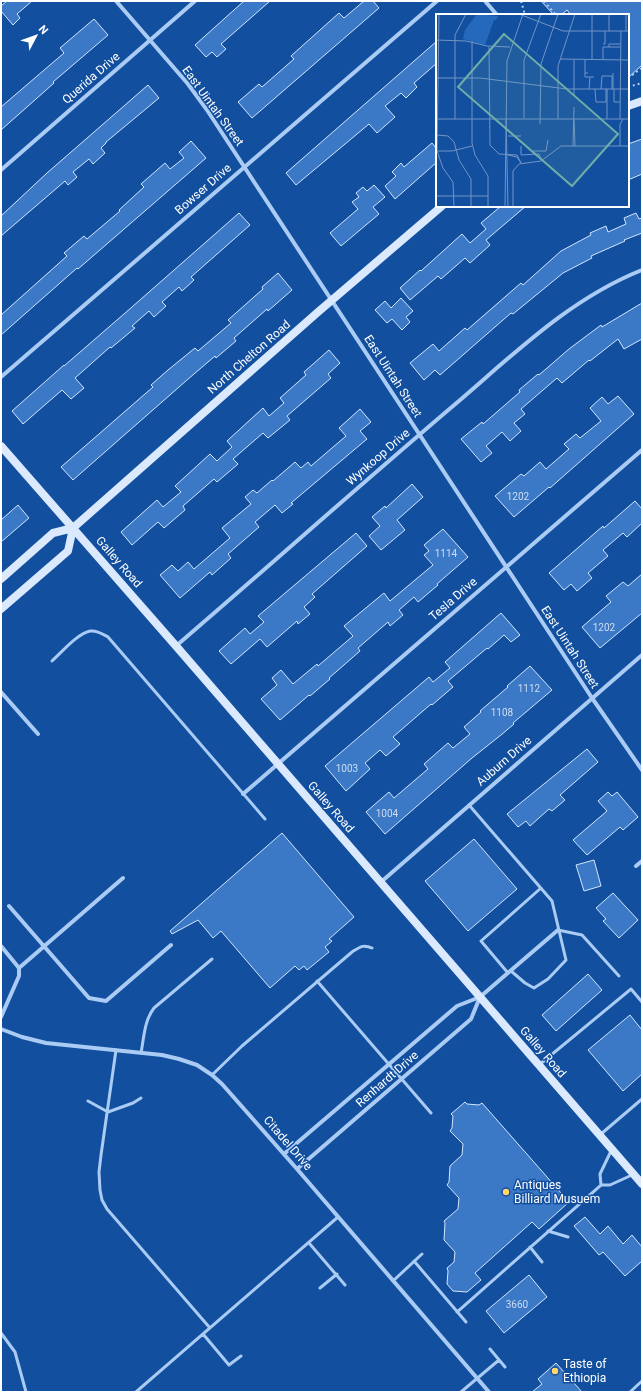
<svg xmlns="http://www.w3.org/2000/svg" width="643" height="1393" font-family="Roboto,sans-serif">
<rect width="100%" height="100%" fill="#124f9f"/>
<!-- building -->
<path fill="#3b78c6" stroke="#d3e6fe" d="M7,1H32L17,14L20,18L13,25L1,11V6Z
M244,1H270L221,44L226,49L217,57L212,52L206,57L195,45Z
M364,1H373L379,8L252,118L238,102L259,84L262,87L294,59L291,56L339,13L344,18Z
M541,1H642V65L628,78V15H571L567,10L561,15H554Z
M94,19L108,35L53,82L54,83L1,130V107L64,53L60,48Z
M437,41V63L414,83L417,87L406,98L401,93L385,106L395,117L377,133L369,124L296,185L286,173Z
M148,85L159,98L106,142V143L101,148L105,153L93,164L89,159L73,172L77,177L68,185L65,181L1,236V216L47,173Z
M642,139V174L628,180V144Z
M191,141L206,158L78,269L77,268L1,335V315L67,256L64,253L84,236L87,239L120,211L119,210L144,187L141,184L165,163L170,169L184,158L179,152Z
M432,143L437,149V162L395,199L385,186L396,176L392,172L401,163L404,167Z
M374,185L385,197L373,207L379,214L341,246L330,233L358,209L352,202L359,197L356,193L363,187L367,191Z
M501,206H526L486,240L490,245L470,263L465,258L441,279L438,276L410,300L400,288L420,270L421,271L462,234L470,243L486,229L481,223Z
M239,213L250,225L191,277L194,280L182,291L179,287L162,302L166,306L154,317L149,311L132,326L135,328L111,348L110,347L75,378L84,388L71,399L62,390L23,424L12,411L64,365V366L132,307Z
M636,213L639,219L642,218V233L624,240L625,241L591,256L592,258L563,273L513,314L511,313L440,375L435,370L424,380L410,363L433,344L439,351L465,328L467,330L521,283L523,285L561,251L591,235L590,233L606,226L608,232L626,224L624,218Z
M278,273L292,290L268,311L267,309L234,338L236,341L216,358L215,356L187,380L73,480L61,467L153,387L151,385L168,370L195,348L198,351L231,323L228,320L263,289L262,287Z
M401,298L413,311L406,317L410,322L402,330L392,319L387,323L375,310L385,301L391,308Z
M642,303V339L624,349L618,339L590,361L589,360L562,383L557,378L521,409L525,414L514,423L521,431L510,441L502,432L486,446L492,453L481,462L461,439L482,422L483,424L520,392L519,390L538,374L539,375L569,349L601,325L602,327Z
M329,350L340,363L328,374L331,378L287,416L290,420L268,438L263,433L233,459L238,464L217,482L214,479L183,506L185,510L164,528L158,522L132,545L121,532L157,500L163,507L181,492L175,486L210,454L217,461L232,447L227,441L263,408L269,416L284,403L280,398L306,375L304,372Z
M618,396L634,414L550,488L549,487L514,517L495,496L521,474L524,476L540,462L546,469L569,449L564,444L576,434L580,438L601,421L590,408L602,397L608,404Z
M360,409L371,422L360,431L367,439L291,503L293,504L282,513L275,505L255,522L259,527L228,554L231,558L212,575L210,572L180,598L160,575L172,565L178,571L188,562L194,569L230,538L222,528L251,504L245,497L253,490L257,493L272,480L273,481L295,462L301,468L308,462L311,466L346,436L339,428Z
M412,484L423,497L397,520L405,530L381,550L369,536L380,526L372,517L385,506L386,508Z
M635,501L642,509V523L627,537L623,533L603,550L608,556L588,573L592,578L577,591L571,584L564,590L549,573L603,526L604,528Z
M18,505L29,518L1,542V520Z
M443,529L468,557L437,584L438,585L418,602L414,597L399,610L403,615L390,626L388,622L358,648L360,651L329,678L330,679L310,696L309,695L280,720L261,699L277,685L272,678L281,670L293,684L317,664L318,666L353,636L344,626L384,593L390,601L433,565L424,555L429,551L424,545Z
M356,533L367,546L312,594L315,597L304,607L310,614L298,624L297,621L267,647L260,639L231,664L219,651L245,628L250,634L264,622L258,616Z
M642,574V613L600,648L582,627L611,602L606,596L623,582L628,586Z
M501,613L520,635L511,642L504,635L488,649L487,648L448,681L453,687L432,705L431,704L393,737L400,744L386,756L380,750L365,763L370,769L346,791L325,766L429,677L433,682L450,668L445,662Z
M530,666L552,690L513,723L514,724L501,735L472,758L385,834L366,812L389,792L394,798L428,769L424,764L448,743L453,748L470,734L464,727L481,712L480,711L508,687L507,686Z
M587,749L598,762L560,795L565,800L552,811L549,809L530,826L526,821L518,827L507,814Z
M608,792L612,796L617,792L638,817L623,830L620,827L587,855L573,840L607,811L598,801Z
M282,833L354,917L329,939L332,941L325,947L329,952L307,970L304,966L299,970L295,966L270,988L221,931L213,938L198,920L172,934L170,931Z
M474,839L517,889L468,931L425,881Z
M594,860L601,886L584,891L576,865Z
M613,893L638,920L619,938L603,921L606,919L596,908Z
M588,974L602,990L556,1031L542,1015Z
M630,1015L642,1030V1074L623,1091L588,1050Z
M465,1102L467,1104L479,1105L482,1103L569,1202L539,1229L532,1222L475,1273L481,1280L467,1292L453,1291L447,1284L448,1271L447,1268L454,1262L455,1252L444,1240L445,1223L444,1221L458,1209L459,1198L447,1185L449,1182L450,1166L462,1155L463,1144L450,1131L452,1128L453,1116L451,1114Z
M585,1217L600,1234L608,1226L623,1244L632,1235L642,1247V1261L625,1276L603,1252L599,1255L574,1226Z
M529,1275L547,1297L504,1333L486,1311Z
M556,1363L582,1392H532L542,1384L538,1379Z"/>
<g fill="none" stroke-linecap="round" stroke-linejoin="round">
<!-- path -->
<path stroke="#aacbf4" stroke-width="2" stroke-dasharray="2 3" stroke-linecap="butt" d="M521,1L525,15
M544,1L556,15
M628,78L642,68
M628,87L642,83"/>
<!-- lane -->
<path stroke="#aacbf4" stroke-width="3" d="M52,661C62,652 77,634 90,631C97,630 103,634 108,637L265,819
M469,805L552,901L566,960L548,979L534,988L525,983L511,971
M558,930L582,935L619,976
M508,973L481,941L541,888
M317,981L431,1113
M116,1050L101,1155L99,1172L100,1190L102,1200L107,1209L210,1328
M141,1053C144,1038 144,1021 154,1008L212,959
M539,1065L631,989L642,1002
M212,1075L242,1046L352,952C360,947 363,944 372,948
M88,1101L108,1112L133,1103L141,1098
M601,1134L642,1099
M601,1185L600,1174L612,1149
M548,1231L568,1237
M309,1243L345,1285
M530,1247L542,1262
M414,1261L466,1322
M393,1281L422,1254
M320,1288L337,1274
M457,1312L601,1185H610L632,1175
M1,1333L15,1352L26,1392
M203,1334L229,1365L241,1356
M490,1349L505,1367
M136,1392L338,1217
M461,1392L499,1360
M630,1392L642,1381"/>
<!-- street -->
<path stroke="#aacbf4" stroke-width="4" d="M116,1L188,84L207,110L592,698L642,770
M485,1L497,15
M1,170L195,1
M1,377L437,1
M176,646C269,566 360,485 453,406C513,355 569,299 642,270
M1,692L38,734
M243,794L642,450
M636,866L642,861
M381,882L642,655
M9,906L89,998L106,1001L171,945
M1,946L19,968V976L1,1017
M19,968L123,878
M1,1029L22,1037L46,1043L162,1055L179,1059L197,1065L212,1075L222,1084L297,1169L489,1392
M284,1154L457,1006L480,997L558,930
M297,1169L471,1019L480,997"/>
<!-- secondary -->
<path stroke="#dae9fd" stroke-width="8" d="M628,106L642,101
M1,446L176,646L642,1184
M1,579L53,533L73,528L318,312L442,206
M1,609L68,551L73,528"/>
</g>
<!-- markers -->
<g fill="#ffd66e" stroke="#124f9f" stroke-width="1.5">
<circle cx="506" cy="1192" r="4"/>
<circle cx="555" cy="1371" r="4"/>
</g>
<g text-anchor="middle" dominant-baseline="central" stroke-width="3" stroke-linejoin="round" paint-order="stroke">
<!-- number labels -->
<g font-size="10" fill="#ceddf1">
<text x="518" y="496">1202</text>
<text x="446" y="553">1114</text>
<text x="604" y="627">1202</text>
<text x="529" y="688">1112</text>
<text x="502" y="712">1108</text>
<text x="347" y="768">1003</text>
<text x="387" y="813">1004</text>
<text x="517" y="1304">3660</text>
</g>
<!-- street labels -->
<g font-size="12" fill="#fff" stroke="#124f9f">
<text transform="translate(91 78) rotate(-41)">Querida Drive</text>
<text transform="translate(213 106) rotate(54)">East Uintah Street</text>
<text transform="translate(203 189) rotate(-41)">Bowser Drive</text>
<text transform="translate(249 357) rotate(-41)">North Chelton Road</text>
<text transform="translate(393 376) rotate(57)">East Uintah Street</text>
<text transform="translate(378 457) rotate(-41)">Wynkoop Drive</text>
<text transform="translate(119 562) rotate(49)">Galley Road</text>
<text transform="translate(453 599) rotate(-41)">Tesla Drive</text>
<text transform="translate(570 647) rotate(57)">East Uintah Street</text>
<text transform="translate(504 761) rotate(-41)">Auburn Drive</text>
<text transform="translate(331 807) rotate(49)">Galley Road</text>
<text transform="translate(543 1052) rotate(49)">Galley Road</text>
<text transform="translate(387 1079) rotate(-41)">Renhardt Drive</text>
<text transform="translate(288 1143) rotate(49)">Citadel Drive</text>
</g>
<!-- poi labels -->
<g font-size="12" fill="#fff" stroke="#124f9f" text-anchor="start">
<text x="514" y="1185">Antiques<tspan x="514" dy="14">Billiard Musuem</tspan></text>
<text x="563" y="1364">Taste of<tspan x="563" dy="14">Ethiopia</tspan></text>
</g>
</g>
<!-- overview -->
<g transform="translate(436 14)">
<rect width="193" height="193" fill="#124f9f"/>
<path d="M41,0L62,2L60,6H58L49,31L27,25L29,16Z" fill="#2569bd"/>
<path fill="none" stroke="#7195c5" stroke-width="1" d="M3,0L1,137L7,154L17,168L18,193M83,0L127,17H193M173,17V0M190,17V0M0,26L30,27L51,32L74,33M36,27V129L39,141L52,162V193M167,30H169V17M53,33L54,131L63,140L81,141L85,149M173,33V30H184M124,45L193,46M138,46V82M149,46V59H152M156,46V0M167,46V33H184M149,59V63H158M1,64H44L131,75H193M153,75L154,63M159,75L160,88H170V75M165,75L166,62H176V75M177,75V59M178,75V88H184M88,104V46L105,0M0,105H193M19,105V21L30,0M70,105L72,193M122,105V52L139,0M138,105L139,132M171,105V75M184,105L185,17M104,110L105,50L122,0M1,121L12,122L18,128L23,146L35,165V193M72,122H85M85,132V141L103,140L106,147M137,132L138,93M184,132V110L187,105M1,137H16L36,132M97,137H110L112,126M72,141L81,143L85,149M0,172V193M0,182H52M69,193L71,47L87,0M77,193V157L83,150L105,147L125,132H193"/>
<path fill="#6fada8" fill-opacity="0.15" stroke="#6fada8" stroke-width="2" d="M68,20L182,120L136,172L22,73Z"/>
<rect width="193" height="193" fill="none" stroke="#fff" stroke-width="2"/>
</g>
<!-- border -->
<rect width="643" height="1393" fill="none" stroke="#ffffff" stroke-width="4"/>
<!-- north arrow -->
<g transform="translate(36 36) rotate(49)" stroke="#124f9f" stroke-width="3" paint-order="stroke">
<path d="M0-3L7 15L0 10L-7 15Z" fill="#ffffff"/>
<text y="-6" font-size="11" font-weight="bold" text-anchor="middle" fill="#ffffff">N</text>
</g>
</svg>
